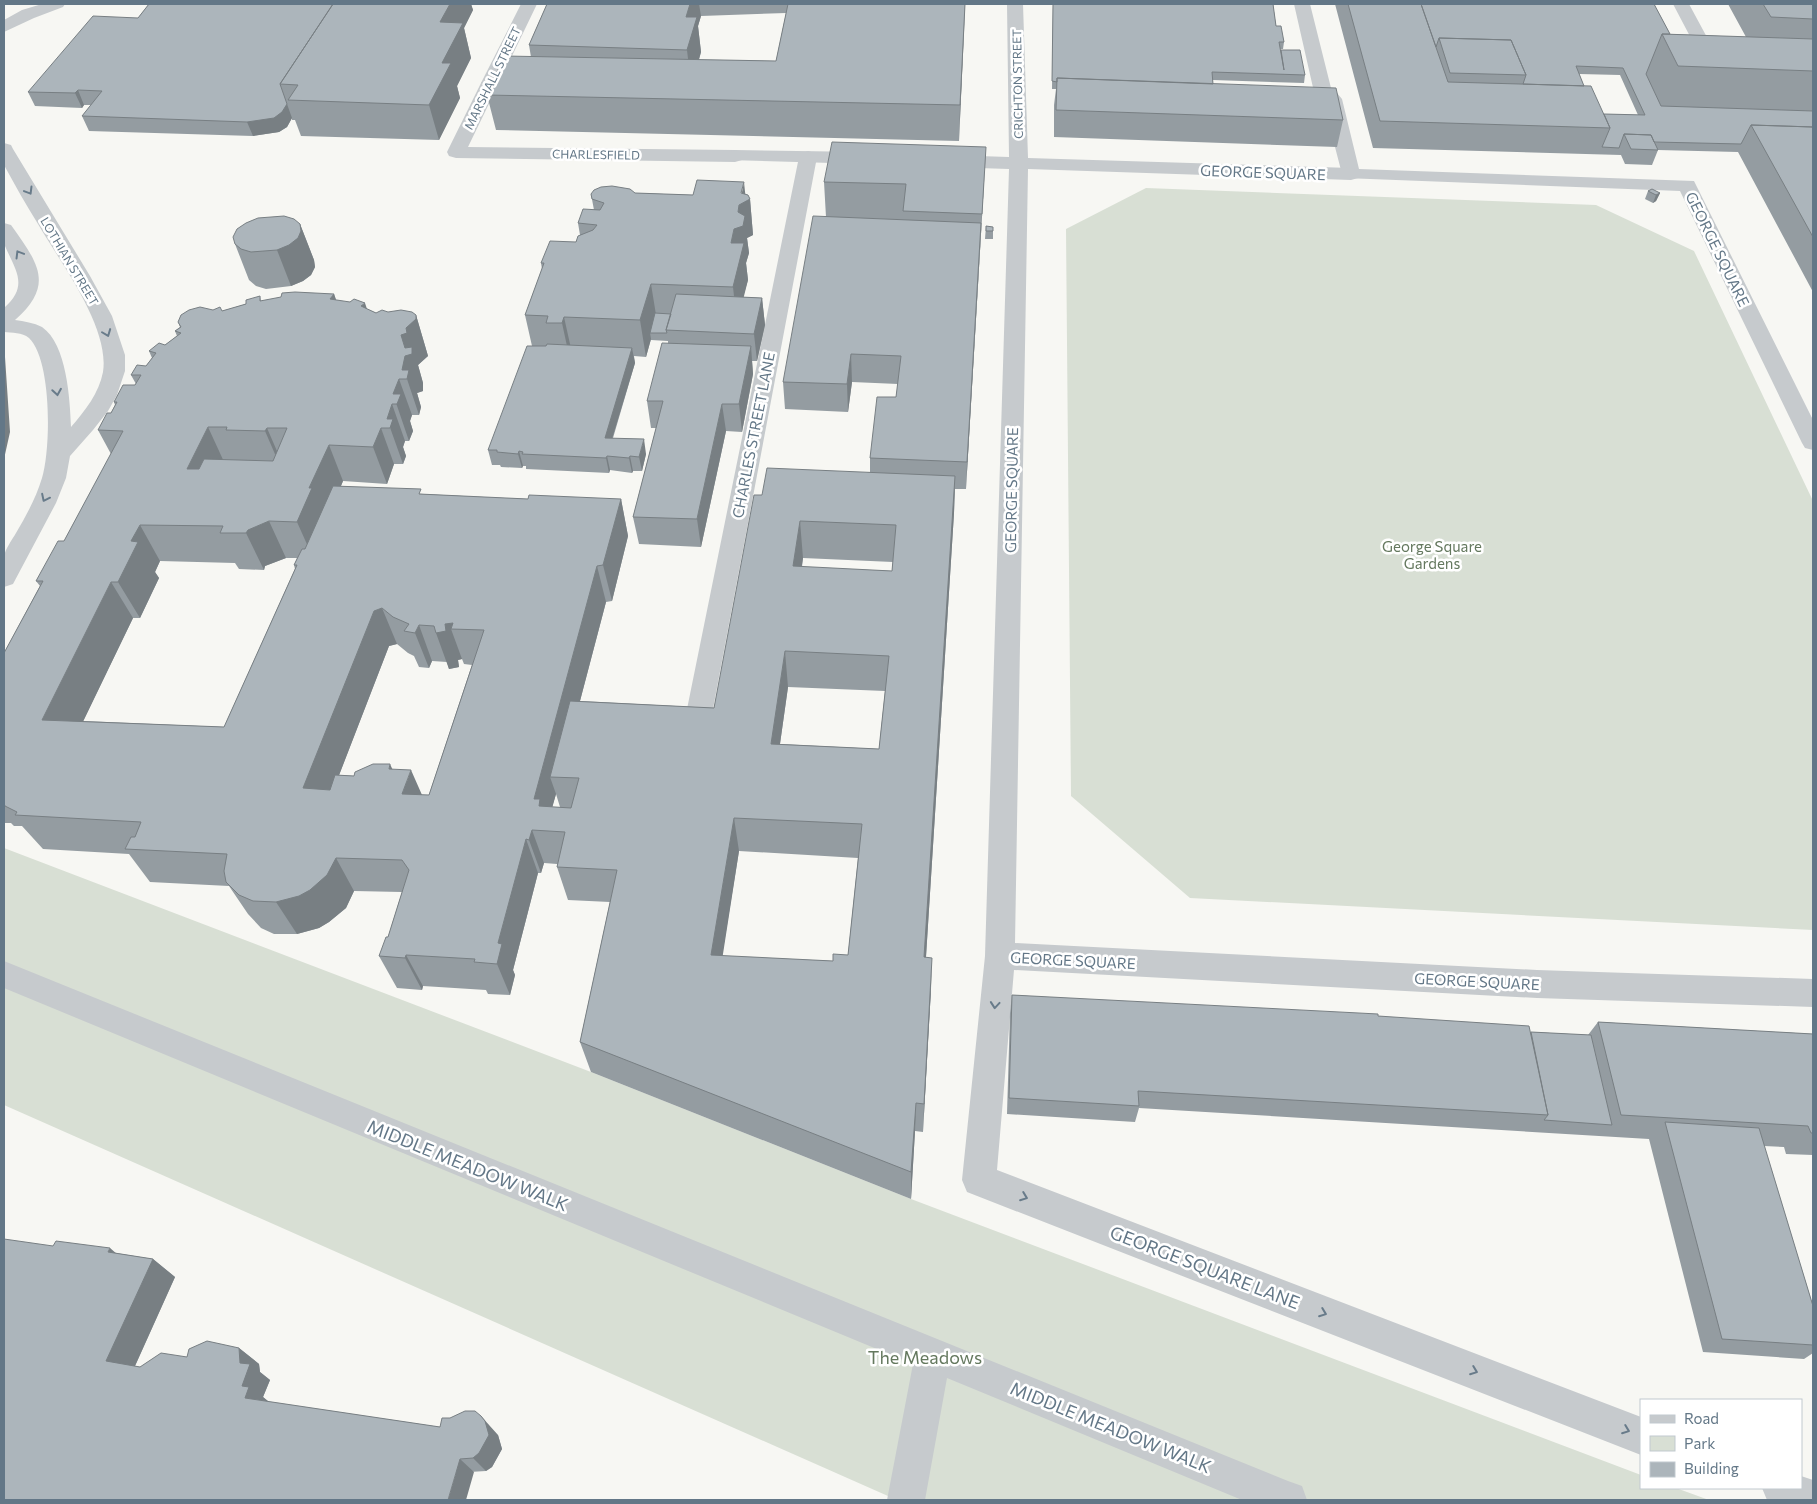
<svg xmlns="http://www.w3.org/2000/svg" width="1817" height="1504" font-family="Commissioner,sans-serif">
<rect width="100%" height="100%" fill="#f7f7f3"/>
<!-- green -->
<path fill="#d8dfd4" d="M1146,188L1596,205L1694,251L1813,501V930L1190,898L1071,796L1066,229Z
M4,848L591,1072L911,1199L1641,1475V1488H1676L1709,1500H897L4,1105Z"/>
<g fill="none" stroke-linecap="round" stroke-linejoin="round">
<!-- service -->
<path fill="#c6cacd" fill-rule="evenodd" d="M521,4H537L499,83L496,87L490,88L484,87L481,83Z
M1294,4H1310L1332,92L1329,96L1323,97L1317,96L1314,92Z
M1673,4H1689L1716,54L1727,56L1730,60L1727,64L1721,65L1704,63Z
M808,151L815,153L817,157L712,714L709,721L699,724L689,721L686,714L799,157L801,153Z"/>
<!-- pedestrian -->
<path fill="#c6cacd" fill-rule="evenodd" d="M490,78L496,79L499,83L468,147L735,150L742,152L744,156L742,160L735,162L456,158L449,156L447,152L481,83L484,79Z
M1331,92L1337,93L1342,99L1359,169L1694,181L1813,420V450L1805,448L1802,443L1680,191L1344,178L1342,174L1322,97L1325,93Z
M4,961L1288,1481L1302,1486L1307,1500H1242L947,1378L925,1500H887L913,1364L4,988Z"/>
<!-- minor -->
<path fill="#c6cacd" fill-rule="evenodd" d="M1007,4H1023L1028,158L1351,168L1358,170L1360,174L1358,178L1351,180L1028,169L1015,943L1537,970L1813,979V1007L1537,998L1014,970L997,1170L1641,1417V1455L967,1192L962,1180L985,956L1009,169L947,167L940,165L938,161L940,157L947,155L1009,157Z
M735,150L867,152L874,154L876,158L874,162L867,164L728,160L726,156L728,152Z
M1801,1476L1813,1480V1500H1767L1762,1488H1801Z"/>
<!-- tertiary -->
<path fill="#c6cacd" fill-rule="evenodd" d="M42,4H65L63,7L34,18L4,32V20L22,10Z
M4,143L11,145L13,149L90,276L112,316L125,355V371L117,395L108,411L93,430L70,456L66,478L56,503L13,584L4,587C3,578 2,566 4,557C5,549 12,540 16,533C26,516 36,498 42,478C51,449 52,360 29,338C22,332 12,333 4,332V308C29,286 16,271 5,246C2,240 4,230 4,223L11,225C37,262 56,284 15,320C24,321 34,323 42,327C67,344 70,400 71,427C85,411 99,393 103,372C110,327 60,262 38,224C26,205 15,185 4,165Z"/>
</g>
<!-- wall -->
<path fill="#949ca1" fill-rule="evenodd" d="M149,4H471L473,10L464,28L471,58L457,86L460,98L439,140L301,136L295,120H292V118L287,127L279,132L253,136L89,131L82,116L91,105H84L82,108L35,106L28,92L138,18Z
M547,4H965L959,141L496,130L487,95L531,57L529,45ZM786,13L776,61L699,60L701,52L698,26L701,16Z
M1053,4H1273L1276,26L1284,42L1283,49H1280L1281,53V50L1305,75L1304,83L1213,80V84L1343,120L1337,147L1054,137V105L1056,89H1052Z
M1335,4H1654L1670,34L1746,37L1728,4H1813V292L1738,152L1658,150L1652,165L1625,164L1621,155L1373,148ZM1579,74L1620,75L1638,115L1604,114L1584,86Z
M824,182L984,183L966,489H955L954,513L926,957L931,989L923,1132L915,1131L911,1199L591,1072L580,1042L610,902L568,900L557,867V864L544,863L541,873H538L513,970L515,975L510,995L488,994L486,990L423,986L422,990L397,988L379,956L388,937L402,892L354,891L346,908L329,922L319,928L297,934H274L261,928L248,914L229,886L150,882L129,854L43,849L22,826H14L11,823H4V653L40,586L36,581L64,541L111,454L98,430L111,413L115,405L114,402L135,385L136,384L131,375L146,366L152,358L149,351L165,345L177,336L175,331L180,327L178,322L222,311L246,304L260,296L261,301L334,294L336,300L367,309L376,313L388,312L416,315L428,356L418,365L423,383V391L417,393L421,407L419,415H412L410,421L413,431L409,441H405L403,447L406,456L403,464H394L387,484L343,481L341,486L423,494L528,499H621L628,536L612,601L606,602L580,701L714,708L762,495L870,472V458L896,397L898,384L852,382L848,412L785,409L783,382L826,217ZM286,558H297L294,565L295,569L224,727L83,721L133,618H140L159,578L155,572L160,561L235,563L239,569L264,570L265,566ZM803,558L893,562L892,571L802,567ZM397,644L408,653L414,656L419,667L429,668L432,661L447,662L449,669L459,667L458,660L462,659L464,664L472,665L429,795H422L392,769L354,776L339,775L389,646ZM788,687L885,691L879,749L780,744ZM556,794L560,807H552ZM739,851L858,858L848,955L833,961L722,956Z
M1648,191L1660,193L1656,201L1653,203L1645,199Z
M635,193L693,195L745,194L750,199L753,235L747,238L749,253L746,263L748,280L743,297L762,298L765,325L757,361H752L753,374L742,432L726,431L701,547L639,544L633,517L656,428H651L647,401L668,343V341L651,340V339L646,357L634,356L635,363L613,438L646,454L642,471H633L632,473L610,470L609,473L526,469V466H523L522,468L501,467L500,465H492L488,450L532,346L525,315L542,269L541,263L576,242L580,235L578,223L594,210L591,194Z
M300,224L314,260L315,267L311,275L303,281L291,286L266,289L256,286L249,280L235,244Z
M986,226L993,227V239H985Z
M1012,995L1378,1016L1531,1032L1588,1035L1598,1022L1813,1034V1155L1786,1154L1784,1147L1764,1146L1813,1306V1353L1804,1359L1703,1352L1649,1139L1139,1108L1135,1122L1007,1114L1010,1013Z
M53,1246L116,1253L153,1259L175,1277L135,1366L140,1367L239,1348L259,1364L260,1372L270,1380L263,1397L269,1402L440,1427L498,1435L502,1449L492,1467L486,1471L4,1500Z"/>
<!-- shaded-wall -->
<path fill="#787f83" d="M450,4H471L473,10L464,28L471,58L457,86L460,98L439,140L429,105L442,63L440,22Z
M690,4H699L701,16L698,26L701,52L691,85L687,50L686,17Z
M965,4L964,32L959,141L960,105Z
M78,90L84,105L82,108L75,93Z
M287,104L292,118L287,127L279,132L253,136L247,122Z
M986,147L984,183L966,489L967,462Z
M744,182L746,201L750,199L753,235L747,238L749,253L746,263L748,280L737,324L733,287L731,243L738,212Z
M1660,193L1656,201L1653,203L1656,195Z
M300,224L314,260L315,267L311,275L303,281L291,286L277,250Z
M651,284L657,321L650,333L651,339L646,357L640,320Z
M334,294L347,331L330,299Z
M762,298L765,325L757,361L754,334Z
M365,303L377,339L361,306Z
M416,315L428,356L418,365L423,383V391L417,393L421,407L419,415L407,379L402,370L401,335Z
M564,317L572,353L570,360L562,323Z
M751,346L753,374L742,432L739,404Z
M632,348L635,363L608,452L605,438Z
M851,354L852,382L848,412L847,384Z
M4,355L5,357L10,432L4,459Z
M399,379L412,415L410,421L413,431L409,441L393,394Z
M392,404L405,441L403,447L406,456L403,464L387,419Z
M722,404L726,431L701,547L697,519Z
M208,427L225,464L206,505L187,469Z
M267,428L283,465L281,468L265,431Z
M381,428L394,464L387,484L373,447Z
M644,439L646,454L642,471L639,457Z
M329,445L343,481L326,521L310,551L297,522L309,488Z
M519,451L523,466L522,468L518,454Z
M607,456L610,470L609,473L606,458Z
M630,456L633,471L632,473L629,458Z
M955,476L954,513L924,988V957Z
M621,499L628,536L612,601L603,565Z
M269,521L286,558L265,566L264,570L246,533L248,530Z
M800,521L803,558L796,602L793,566Z
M140,525L160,561L155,572L159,578L140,618L118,582L131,541Z
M597,566L606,602L560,777H550L556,794L548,823L534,799Z
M111,582L133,618L67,755L42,720Z
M382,608L397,644L389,646L321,822L303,788L374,611Z
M453,623L451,629L462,659L458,660L459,667L449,669L436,633L445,624Z
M419,625L432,661L429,668L415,633Z
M785,651L788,687L775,779L771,744Z
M390,764L403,792L411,770L426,804L418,828L389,769Z
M734,818L739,851L718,986L711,955Z
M532,830L544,863L541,873L529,840Z
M526,839L538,873L513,970L515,975L510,995L497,964L498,943Z
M336,858L354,891L346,908L329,922L319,928L297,934L276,902Z
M406,955L423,986L422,990L405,958Z
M932,958L931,989L923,1132L924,1104Z
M916,1103L915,1131L911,1199V1172Z
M110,1248L132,1267L108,1252Z
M153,1259L175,1277L130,1377L106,1361Z
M239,1348L259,1364L260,1372L270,1380L263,1397L269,1402L245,1398L242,1386Z
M481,1416L498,1435L502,1449L492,1467L486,1471L473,1458Z
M460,1459L474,1472L466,1500H448Z"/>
<!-- building -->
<path fill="#acb5bb" stroke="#787f83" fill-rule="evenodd" d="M149,4H333L280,84L287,104L282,112L274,118L247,122L82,116L102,91L78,90L75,93L28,92L93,16L138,18Z
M333,4H450L440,22L463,23L442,63H451L429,105L288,100L298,85L280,84Z
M547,4H690L686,17H697L687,50L529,45Z
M788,4H965L960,105L487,95L504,56L776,61Z
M1053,4H1273L1276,26H1281L1284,42H1279L1284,70L1281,50H1300L1305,75L1212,72L1213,84L1057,78V82L1052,81Z
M1348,4H1421L1448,82L1591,86L1610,128L1380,121Z
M1421,4H1654L1670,34H1662L1646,74L1661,106L1813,111V127L1751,125L1741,144L1654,142L1651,135L1624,134L1619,148L1602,147L1610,128L1604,114L1645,115L1623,68L1576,66L1584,86L1523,84L1526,75L1511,40L1439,38L1436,47Z
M1763,4H1813V19L1771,17Z
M1662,34L1813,39V71L1678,66Z
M1439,38L1511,40L1526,75L1450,73Z
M1057,78L1336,88L1343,120L1056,110Z
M1751,125L1813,127V237Z
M1624,134L1651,135L1658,150L1631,149Z
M832,142L986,147L982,214L903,211L906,184L824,182Z
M697,180L744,182L741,193L748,195L750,199L739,205L738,212L745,216L743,226L734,229L731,243H744L733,287L651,284L640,320L564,317L562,323H546L548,316L525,315L544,263H541L550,241L576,242L578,236L593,230L597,225L578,223L583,209L600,210L604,203L592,199L591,194L594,190L601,187L612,186L630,189L635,193L693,195Z
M1652,189L1660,193L1656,195L1648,191Z
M284,216L294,219L300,224L301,231L298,238L289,245L277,250L251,252L241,249L235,244L233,237L237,229L246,223L258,218Z
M813,216L981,223L967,462L870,458L877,397H896L901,356L851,354L847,384L783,382Z
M986,226L993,227V231H986Z
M295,292L334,294L330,299L350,302L354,299L365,303L361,306L376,313L382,310L388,312L401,310L412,312L416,315V319L406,328L407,333L401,335L405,348L412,347V354L405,356L402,370H409L407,379H399L393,394H401L397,404H392L387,419H393L390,428H381L373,447L329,445L309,488H312L297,522L269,521L248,530L246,533H220L223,526L140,525L131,541L138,542L118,582H111L42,720L224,727L297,565H294L302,549H305L333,486L421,489L419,494L528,499L529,495L621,499L603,565L597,566L534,799H540L539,806L571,808L579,778L550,777L570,701L714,708L754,495H762L767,468L955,476L924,957L932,958L924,1104L916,1103L911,1172L580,1042L617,870L557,867L565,832L532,830L529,840L526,839L498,943L502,944L497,964L474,962L475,959L406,955L405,958L379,956L386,937H388L409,870L402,860L336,858L327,875L310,890L299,896L276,902L253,901L239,895L226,882L224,871L227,854L125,849L131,837H135L141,822L15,815L17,812L5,806L4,804V653L43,581H36L58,541H64L123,431L98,430L107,413H111L117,402H114L123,385H135L141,375H131L137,365L146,366L156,353L149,351L159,343L165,345L181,333L175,331L181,327L178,322L181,315L189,310L200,307L213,310L220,307L222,311L246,304V300L260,296V301L281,297L282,293ZM208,427H227L226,430L265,431L267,428H287L273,461L204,459L199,469H187ZM800,521L896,525L892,571L793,566ZM382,608L393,617L409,624L404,631L415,633L419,625L434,626L436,633L446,631L445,624L453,623L451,629L484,630L429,795L402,794L411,770L389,769L390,764H373L355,772L354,776L335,775L330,790L303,788L374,611ZM785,651L889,656L879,749L771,744ZM734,818L862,824L848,955L833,954V961L711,955Z
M676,294L762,298L754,334L666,330Z
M655,313L671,314L666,330L667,333H650Z
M662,343L751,346L739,404H722L697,519L633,517L663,401H647Z
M547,344L632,348L605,438L644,439L639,457L630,456L629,458L607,456L606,458L522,454L523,452L519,451L518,454L497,452V450H488L527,346H546Z
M1012,995L1378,1014V1016L1529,1026L1548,1115L1138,1091L1139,1106L1009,1098Z
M1598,1022L1813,1034V1133H1811L1808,1126L1621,1115Z
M1531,1032L1591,1035L1612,1125L1544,1120L1548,1115Z
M1665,1122L1759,1128L1813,1306V1345L1722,1339Z
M4,1239L53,1246L56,1241L110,1248L108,1252L153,1259L106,1361L140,1367L161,1353L187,1357L189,1349L207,1341L239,1348L240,1363L250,1364L242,1386L249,1387L245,1398L440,1427L442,1418H450L465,1411H475L481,1416L485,1421L489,1435L479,1453L473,1458L460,1459L448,1500H4Z"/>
<!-- one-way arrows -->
<defs><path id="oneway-chevron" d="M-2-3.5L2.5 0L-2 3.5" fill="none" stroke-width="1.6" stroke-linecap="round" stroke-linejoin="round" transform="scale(1.25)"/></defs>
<g stroke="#687b8a">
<use href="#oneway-chevron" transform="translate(29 191) rotate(59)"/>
<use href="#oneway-chevron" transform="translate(19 254) rotate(-121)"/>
<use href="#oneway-chevron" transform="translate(107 333) rotate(69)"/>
<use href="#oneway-chevron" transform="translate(57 392) rotate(81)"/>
<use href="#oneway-chevron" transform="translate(45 498) rotate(116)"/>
<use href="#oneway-chevron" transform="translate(995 1005) rotate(95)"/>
<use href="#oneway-chevron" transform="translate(1024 1197) rotate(21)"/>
<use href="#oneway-chevron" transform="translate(1323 1313) rotate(21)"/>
<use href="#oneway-chevron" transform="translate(1474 1371) rotate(21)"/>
<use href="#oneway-chevron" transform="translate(1626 1430) rotate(21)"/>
</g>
<g text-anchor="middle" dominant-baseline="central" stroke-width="5" stroke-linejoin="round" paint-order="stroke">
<!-- far-street labels -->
<g font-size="12" fill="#637787" stroke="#fff">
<text transform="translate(492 78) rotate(-64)">MARSHALL STREET</text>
<text transform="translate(1017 84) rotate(-91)">CRICHTON STREET</text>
<text transform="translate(596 154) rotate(1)">CHARLESFIELD</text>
<text transform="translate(70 261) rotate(59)">LOTHIAN STREET</text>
</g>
<!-- street labels -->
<g font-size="15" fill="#637787" stroke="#fff">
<text transform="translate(1263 172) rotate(2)">GEORGE SQUARE</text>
<text transform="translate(1718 249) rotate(64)">GEORGE SQUARE</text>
<text transform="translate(753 435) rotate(-79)">CHARLES STREET LANE</text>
<text transform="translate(1011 490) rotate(-89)">GEORGE SQUARE</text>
<text transform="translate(1073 960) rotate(3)">GEORGE SQUARE</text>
<text transform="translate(1477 981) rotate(3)">GEORGE SQUARE</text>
</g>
<!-- park labels -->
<g font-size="15" fill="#64785e" stroke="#fff">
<text x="1432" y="546">George Square<tspan x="1432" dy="17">Gardens</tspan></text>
</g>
<!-- near-street labels -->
<g font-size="18" fill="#637787" stroke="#fff">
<text transform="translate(468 1165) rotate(22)">MIDDLE MEADOW WALK</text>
<text transform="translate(1205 1267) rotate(21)">GEORGE SQUARE LANE</text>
<text transform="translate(1111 1427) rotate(22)">MIDDLE MEADOW WALK</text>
</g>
<!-- near-park labels -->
<g font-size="18" fill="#64785e" stroke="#fff">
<text x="925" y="1357">The Meadows</text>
</g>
</g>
<!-- border -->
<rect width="1817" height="1504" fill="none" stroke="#637787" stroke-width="10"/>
<!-- legend -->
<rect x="1640" y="1399" width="162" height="90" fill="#ffffff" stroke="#c1c9cf"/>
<rect x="1650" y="1415" width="25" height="8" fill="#c6cacd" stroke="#c1c9cf"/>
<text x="1684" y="1424" font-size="15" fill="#637787">Road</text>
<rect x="1650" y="1436" width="25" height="15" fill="#d8dfd4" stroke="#c1c9cf"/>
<text x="1684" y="1449" font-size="15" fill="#637787">Park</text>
<rect x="1650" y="1462" width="25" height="15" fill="#acb5bb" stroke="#c1c9cf"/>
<text x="1684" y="1474" font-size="15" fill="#637787">Building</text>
</svg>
